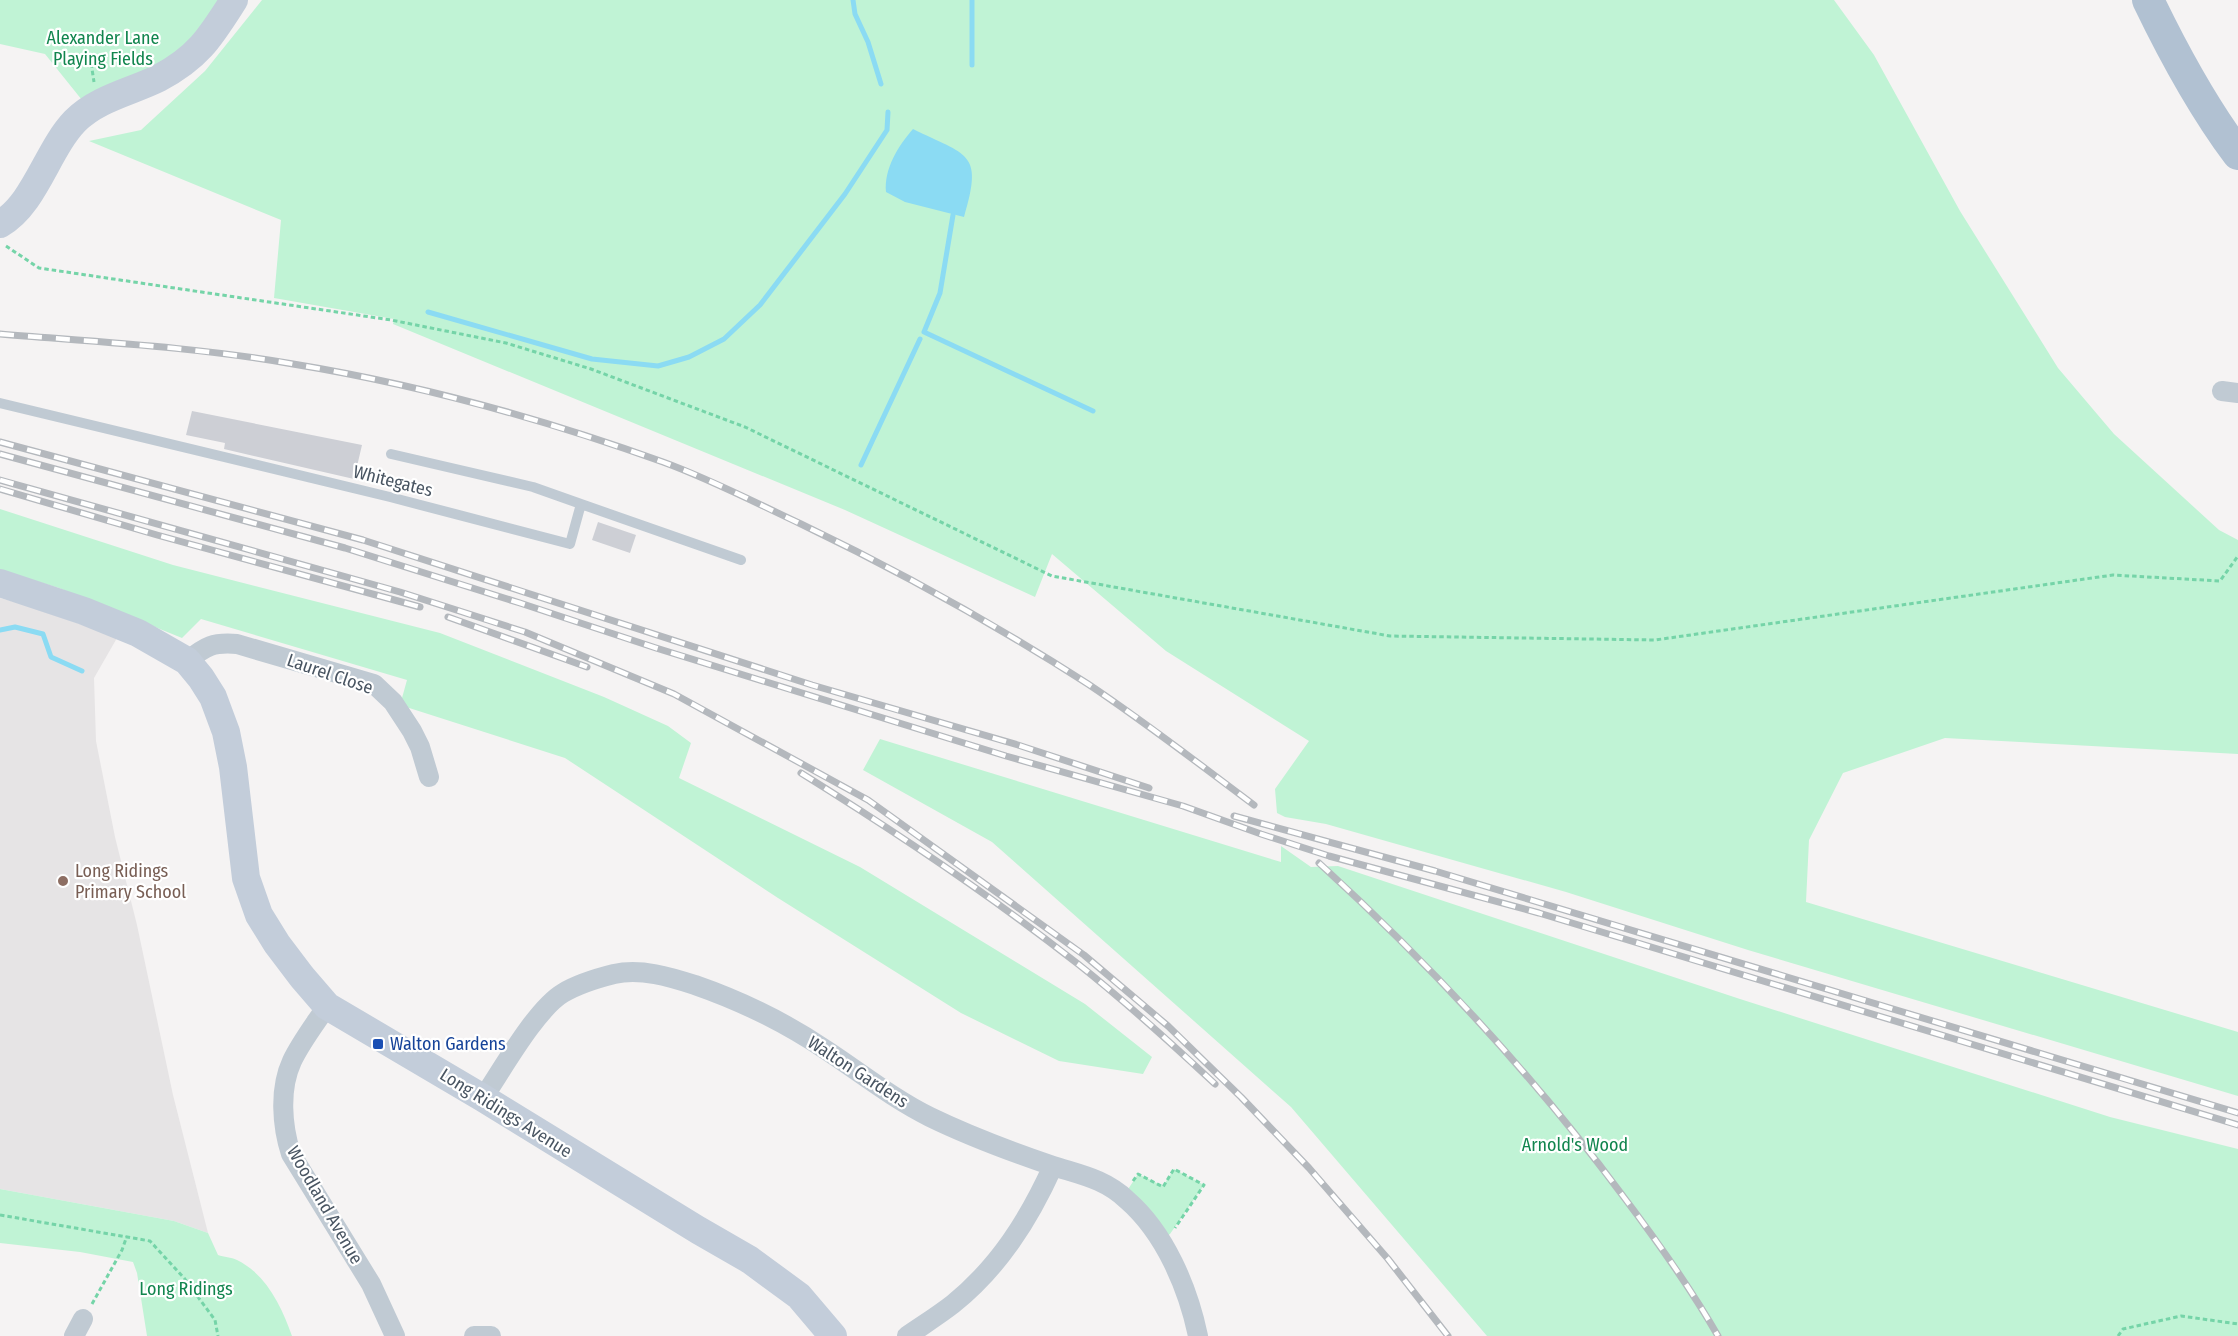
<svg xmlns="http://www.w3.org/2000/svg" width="2238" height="1336" font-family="'Fira Sans Condensed',sans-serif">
<rect width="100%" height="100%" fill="#f5f3f3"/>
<!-- education -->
<path fill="#e6e4e5" d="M0,598L40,609L117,638L94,678L96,741L115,837L137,925L173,1095L208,1233L174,1221L0,1189Z"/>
<!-- green -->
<path fill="#c0f3d5" d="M0,0H234L211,34L90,110L45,54L0,44Z
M262,0H1834L1874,55L1960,211L2058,368L2114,434L2219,530L2238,540V754L1945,738L1843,773L1809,840L1806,902L2238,1032V1096L1748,950L1566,892L1326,824L1285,817L1277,813L1275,789L1309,741L1166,651L1052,554L1035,597L845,510L393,324L394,319L274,298L281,220L89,141L141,130L205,71Z
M0,509L173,565L440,633L604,697L668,726L691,743L679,778L860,867L1085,1004L1152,1057L1143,1074L1059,1061L961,1013L778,898L565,758L403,706L402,698L407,680L201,619L182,638L59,588L0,570Z
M880,739L1281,862V846L1311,867L1338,866L1740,999L2110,1117L2238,1149V1336H1487L1291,1107L992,842L863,770Z
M1174,1169L1204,1185L1170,1234L1160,1241L1123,1197L1138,1174L1163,1186Z
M0,1189L174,1221L208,1233L218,1255C224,1257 231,1257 237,1260C266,1274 282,1307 292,1336H147L137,1273L133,1262L80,1252L0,1243Z"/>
<!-- water -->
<path fill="#8bdbf3" d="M913,129C967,156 984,151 964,217L905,202L886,192C884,169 898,146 913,129Z"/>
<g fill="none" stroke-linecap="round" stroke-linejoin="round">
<!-- stream -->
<path stroke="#8bdbf3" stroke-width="5" d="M853,0L855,14L868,42L881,84
M972,0V65
M953,215L940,293L924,332L1093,411
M428,312L592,359L658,366L689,357L724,339L760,305L845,194L887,130L888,112
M861,465L920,339
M0,630L15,627L43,634L51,657L82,671"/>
</g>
<!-- building -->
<path fill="#cdcfd5" d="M192,411L362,445L354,479L224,449L225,443L186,435Z
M598,522L636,535L630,553L592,540Z"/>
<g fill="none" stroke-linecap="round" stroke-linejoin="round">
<!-- path -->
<path stroke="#75d4a8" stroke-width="3" stroke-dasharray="4.5 3" stroke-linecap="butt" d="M90,56L94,82
M6,246L39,268L391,320L506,343L591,369L745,427L1052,576L1390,636L1655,640L2113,575L2220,581L2238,556
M1133,1181L1138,1174L1163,1187L1174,1169L1204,1185L1175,1228
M0,1215L150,1241L184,1278L215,1320L218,1336
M92,1304L122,1250L127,1236
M2118,1336L2123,1329L2181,1316L2238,1324"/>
<!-- lane -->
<path stroke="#c0cad3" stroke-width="10" d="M0,403L390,497L570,544L581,504L741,560
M391,454L533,487L581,504"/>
<!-- street -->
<path stroke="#c0cad3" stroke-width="20" d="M2222,391L2238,393
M187,661C206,646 213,642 237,644L374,684L393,702L412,731L420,747L429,777
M327,1006C315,1024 301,1042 292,1061C279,1089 282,1126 291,1154L371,1284L395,1336
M483,1098C502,1070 536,1009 563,993C578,984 598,978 614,974C641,968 670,977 695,985C741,1001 786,1023 826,1050C861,1073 892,1098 930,1117C969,1136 1012,1152 1053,1166C1081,1175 1105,1179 1127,1200C1165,1233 1188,1288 1198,1336
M74,1336L83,1319
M474,1336H491
M907,1336C923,1325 939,1315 953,1304C999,1267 1029,1219 1053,1166"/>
<!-- secondary -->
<path stroke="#c3cdda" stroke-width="28" d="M0,224C35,204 47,150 75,121C98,98 131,92 159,78C199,57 211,36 234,0
M0,583L84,611L138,633L187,661L201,678L213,697L226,732L233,767L246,878L259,915L277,944L302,977L327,1006L483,1098L698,1230L750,1260L799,1296L833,1336"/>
<!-- primary -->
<path stroke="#b1c1d2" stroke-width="32" d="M2148,0C2174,54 2202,106 2238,154"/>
<!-- rail casing -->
<g stroke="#b4b8bd" stroke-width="7">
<path id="rail" d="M0,334C98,342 196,347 293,364C416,384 546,420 663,462C710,479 756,503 801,524C899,571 996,625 1088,684C1145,722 1199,764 1254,805
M0,442L363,540L812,685L1018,745L1149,788
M0,454L345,548L520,603L656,648L1006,756L1183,806L1261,834L1329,856L1539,913L2238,1125
M0,480L400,592L525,632L674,694L868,800L1084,955L1168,1026L1241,1097L1309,1168L1388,1259L1448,1336
M0,489L157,535L420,607
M448,617L587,667
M801,773C896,832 990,895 1078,964C1126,1002 1171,1043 1215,1084
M1234,816L1435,871L2238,1113
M1319,863C1431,965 1533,1075 1623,1196C1657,1241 1690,1287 1718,1336"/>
</g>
<!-- rail -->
<use href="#rail" stroke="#fff" stroke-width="4.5" stroke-dasharray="14" stroke-linecap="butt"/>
</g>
<!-- markers -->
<circle fill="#8d6e63" stroke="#fff" stroke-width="2" cx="63" cy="881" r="6"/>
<rect fill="#1a4fb4" stroke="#fff" stroke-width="2" x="372" y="1038" width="12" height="12" rx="3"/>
<g text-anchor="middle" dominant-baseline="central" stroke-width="4.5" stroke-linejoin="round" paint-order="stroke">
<!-- park labels -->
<g font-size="18" fill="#11854e" stroke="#fff">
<text x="103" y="38">Alexander Lane<tspan x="103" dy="21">Playing Fields</tspan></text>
<text x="1575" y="1145">Arnold's Wood</text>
<text x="186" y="1289">Long Ridings</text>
</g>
<!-- street labels -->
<g font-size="18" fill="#495562" stroke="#fff">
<text transform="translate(393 481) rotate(14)">Whitegates</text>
<text transform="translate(330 674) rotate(19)">Laurel Close</text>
<text transform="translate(858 1072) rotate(33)">Walton Gardens</text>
<text transform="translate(506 1113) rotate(32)">Long Ridings Avenue</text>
<text transform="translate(325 1205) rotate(60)">Woodland Avenue</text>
</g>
<!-- education labels -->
<g font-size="18" fill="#785e54" stroke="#fff" text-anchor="start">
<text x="75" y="871">Long Ridings<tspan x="75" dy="21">Primary School</tspan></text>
</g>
<!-- transit labels -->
<g font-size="18" fill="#164399" stroke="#fff" text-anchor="start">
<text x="390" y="1044">Walton Gardens</text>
</g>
</g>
</svg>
